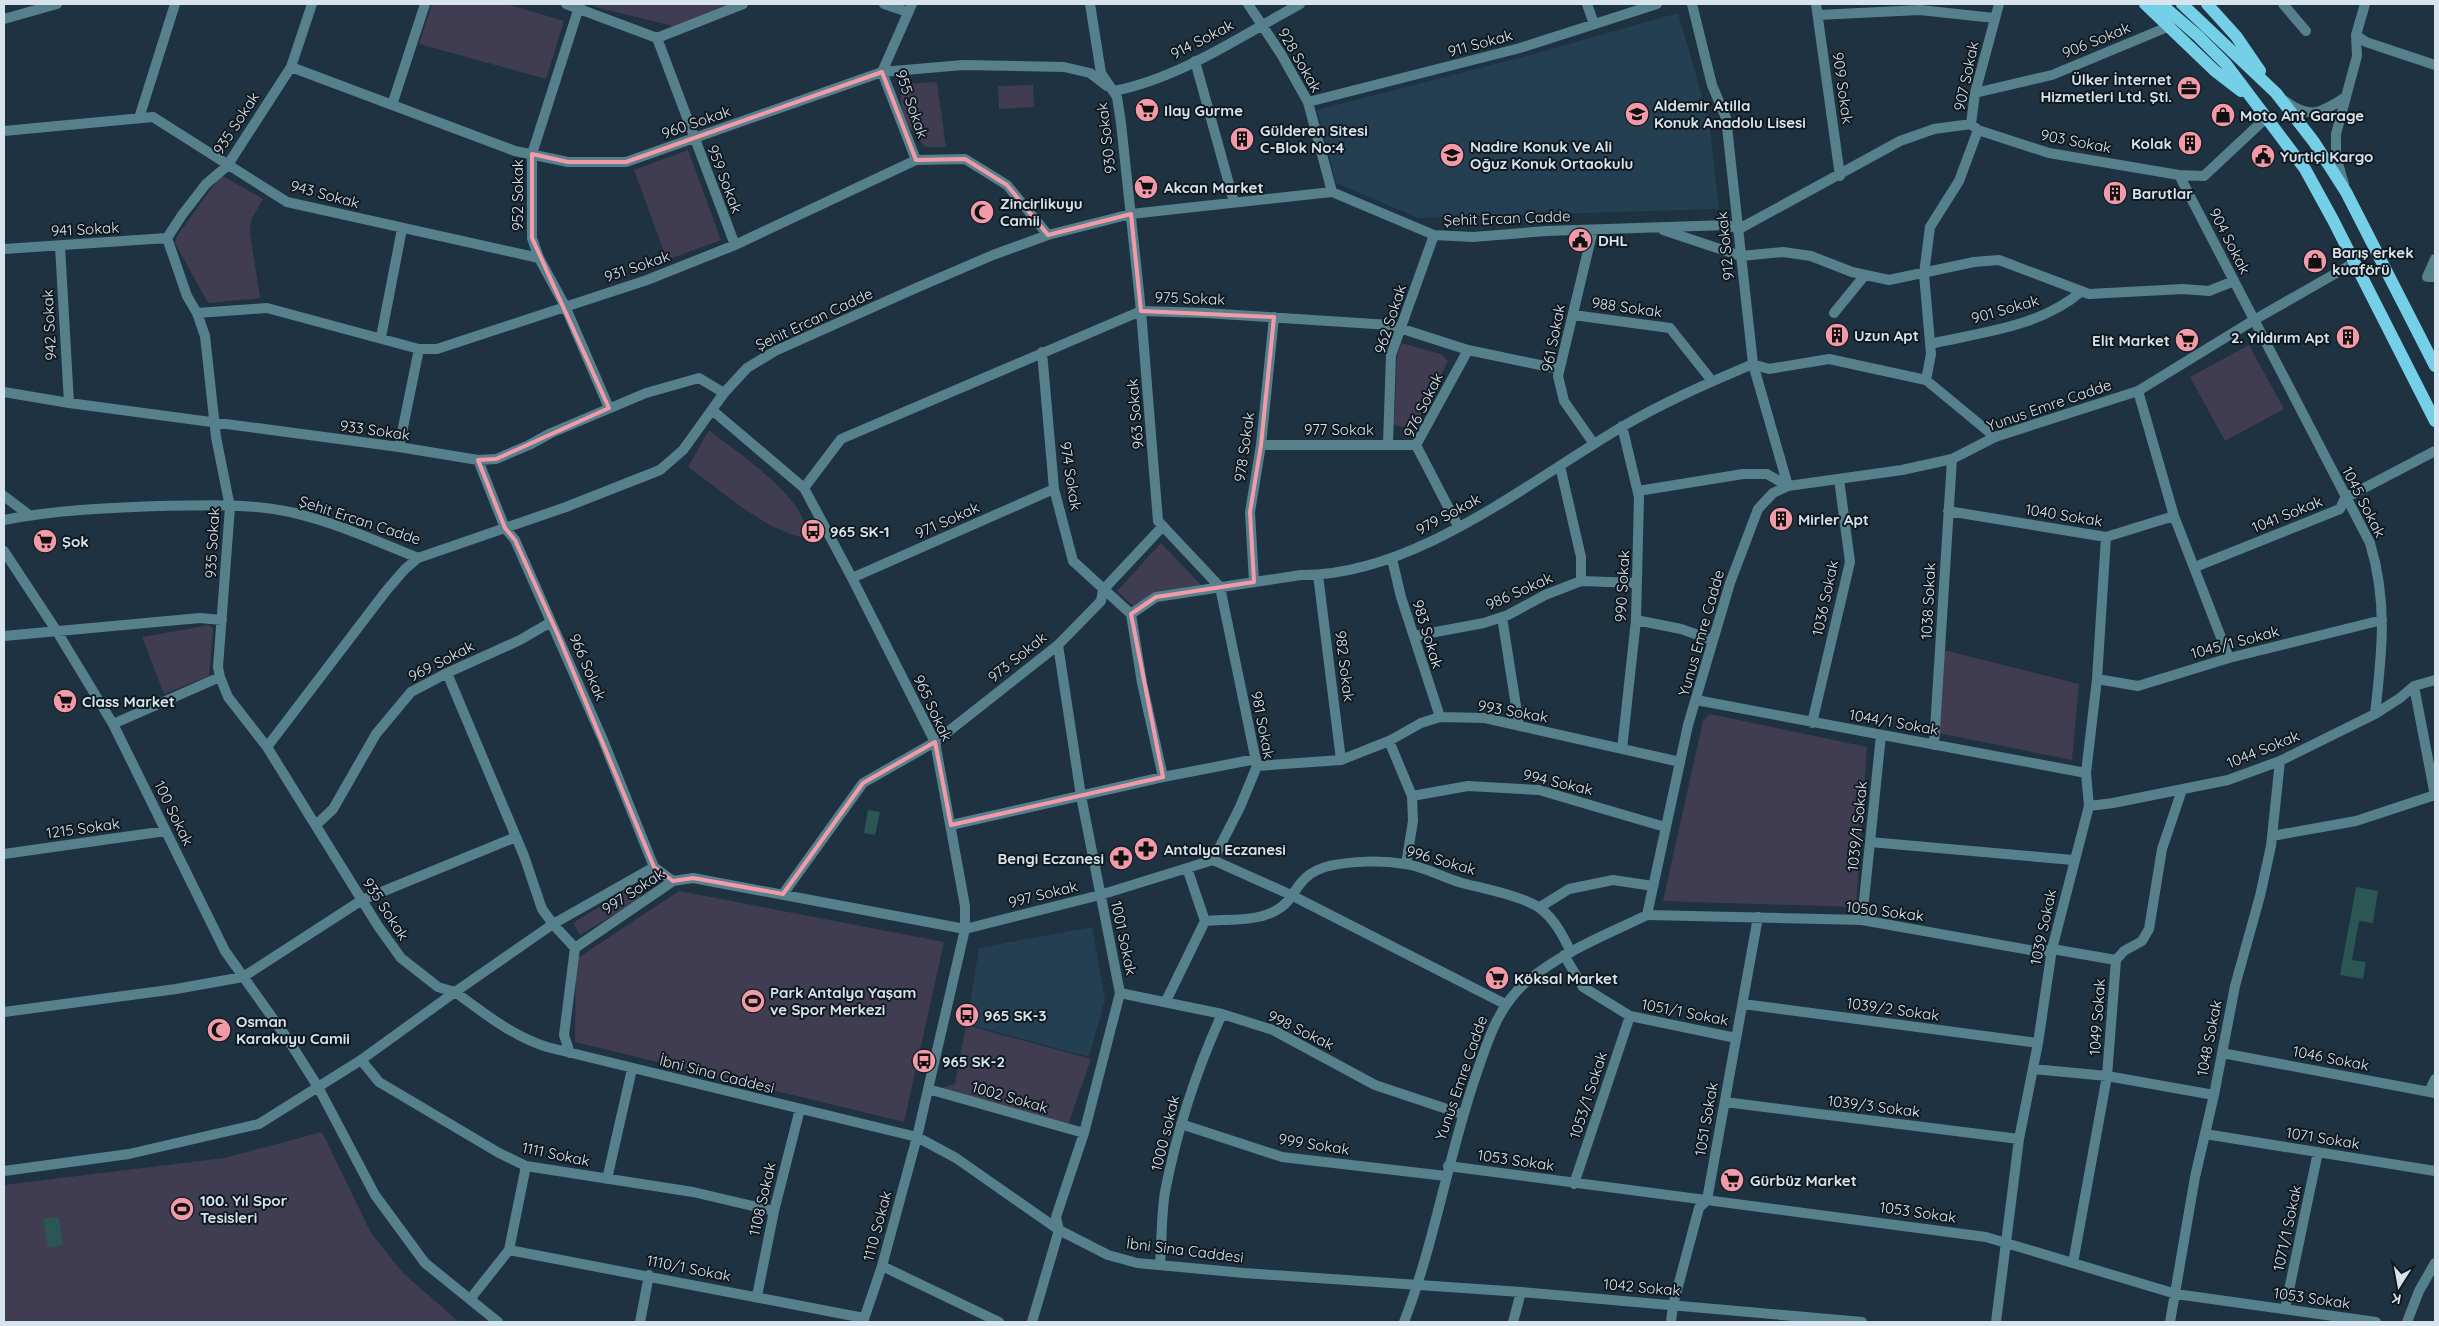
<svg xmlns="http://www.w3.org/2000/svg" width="2439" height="1326" font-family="Quicksand,sans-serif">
<rect width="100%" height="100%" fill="#1e3241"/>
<!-- built -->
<path fill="#243f51" d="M1678,13L1709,120L1719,209L1418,218L1336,183L1317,110L1541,52Z
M1092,927L1105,999L1089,1057L967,1024L979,948Z"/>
<!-- green -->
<path fill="#403c51" d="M432,4H507L564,21L546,79L419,44Z
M596,4H728L673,26L595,7Z
M937,82L946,147H926C909,131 895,108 903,84Z
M1033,85L1034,107L999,109L998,86Z
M688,150L721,240L667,260L634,170Z
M221,175L263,199L251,220L250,232L260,298L208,303L175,243L177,236Z
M1401,343L1441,354L1448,361L1417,424L1408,428L1394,425L1397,357Z
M2249,345L2284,409L2225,441L2190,377Z
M709,430C736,452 804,495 806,532L802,537C767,532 718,488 688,467Z
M1161,543L1204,588L1134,607L1117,591Z
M210,625L213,629L209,676L164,694L142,637Z
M1944,650L2079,684L2072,760L1938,733Z
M1710,714L1867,747L1856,907L1663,901L1703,721Z
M633,886L641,898L580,935L573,923Z
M679,891L944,942L904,1122L575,1042L576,959Z
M966,1025L1091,1059L1068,1125L941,1088L955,1084Z
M322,1132L371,1233L403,1273L459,1322H4V1185L224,1158Z"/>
<!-- water -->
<path fill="#2a5654" d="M868,810L880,812L875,835L864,833Z
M2356,887L2378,891L2373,923L2359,921L2352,960L2366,962L2363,979L2340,975Z
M59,1217L63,1245L48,1248L43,1219Z"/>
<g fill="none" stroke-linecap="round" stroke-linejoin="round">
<!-- minor -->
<path stroke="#56808b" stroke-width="10" d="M312,4L291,67L227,166L206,184L182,215L167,238L187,296L197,313L205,336L216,437L230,507L218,667L220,677L228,697L267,747L378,926L401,958L438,987L455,992L553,924L654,867
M566,4L657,38L743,4
M580,4L532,154V238L539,258L565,306L609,408
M884,4L908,12
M912,4L882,72L916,160
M1090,4L1101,73L1117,97L1121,123L1141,311L1158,521L1220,587L1257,766L1240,807L1213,860
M1248,4L1281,54L1308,102L1332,192
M1587,4L1594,24
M1692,4L1712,85L1726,118L1753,364L1788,486
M1816,4L1840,176
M2283,4L2306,31
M1818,15L1920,10L1994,18
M4,19L57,4
M657,38L735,245
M1195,61L1234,202
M291,67L515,151L568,162H626L882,72L963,65L1064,67L1090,73L1107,86
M1114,91C1180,78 1241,36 1300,4
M1975,93L2052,75L2170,26
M1308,102L1520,48L1657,4
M392,105L425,4
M139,118L175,4
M1978,130L2049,153L2179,175L2204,176L2267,117
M4,131L153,117L287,202L539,258
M2179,175L2370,543C2388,602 2382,653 2375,714
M1593,230L1558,376L1564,401L1594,444
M1663,230L1741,256L1783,252L1811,256L1852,272L1889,280L1974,262L1999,260L2089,294L2183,289L2209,291L2234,281
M60,246L69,403
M4,249L167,238
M2435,259L2427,277H2435
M197,313L267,308L419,349H437L647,280L735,245L916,160L965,159L1007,185L1048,235
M1834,313L1865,275
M1573,315L1670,328L1712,381
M381,337L402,229
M1930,344C1983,332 2040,327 2082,291
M1042,352L1054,489L1073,561L1131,614L1142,683L1163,777
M1926,380L1931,354L1924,274L1930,227L1959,181L1978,130L1971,124L1975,93L1999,4
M2138,391L2174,516L2229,658
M4,392L69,403L399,447L478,460L496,459L529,445L551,433L646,393L699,378L724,393
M712,410L804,488L852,578L935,742L965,906V929L917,1137L882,1266L863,1322
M1388,444L1391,355L1434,235
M1261,445H1416
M399,447L419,349
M478,460L505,528L515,540L603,740L654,867L673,881
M1560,466L1581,557V581
M804,488L841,439L1141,311L1205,313L1390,325L1468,350L1559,369
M1638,491L1743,474H1767L1788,486
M4,496L29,515
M1948,511L2106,537L2174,516
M4,520C55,510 106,508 158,506C202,505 247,503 290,512C335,522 376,541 418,558L566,507L660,470L683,450L724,393L747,368L775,351L916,288L993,255L1048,235L1131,214L1332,192L1434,235L1473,237L1546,231L1727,225L1739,229L1900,141L1934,129L1971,124
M1458,526L1416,445L1468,350
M4,551L56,630L113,724L225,951L289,1041L318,1087L259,1124L129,1154L4,1171
M1392,559L1401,597L1440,717
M2195,567L2340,509L2345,498L2435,451
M1318,575L1341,760
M852,578L1054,489
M1254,582L1250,512L1261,445L1274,317
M1131,614L1156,597L1301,575C1413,576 1527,483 1620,428C1662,403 1708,383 1753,364L1769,369L1829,359L1926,380L1995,437
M1502,617L1519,725
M1636,620L1681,629L1712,640
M4,636L200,618L222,620
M1414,636L1484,623L1508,615L1545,595L1581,581L1636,583
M447,673L524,856L542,909L553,924L575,948L564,1035L570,1053
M2097,679L2138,686L2229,658L2382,620
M2414,686L2435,796
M1696,700L2086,773
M1812,723L1850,562L1839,479
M113,724L220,677
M1389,741L1412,796L1413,821L1406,864
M1934,745L1952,459
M267,747L386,591L405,569L418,558
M1622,749L1636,620L1639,497L1622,426
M1257,766L1341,760L1389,741L1421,723L1440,717L1485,718L1680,762
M1412,796L1468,786L1539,790L1665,827
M2089,806L2113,803L2228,780L2280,761L2375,714L2400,698L2414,686L2435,680
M316,825L333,809L376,734L411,692L447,673L520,640L551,622
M951,825L1163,777L1256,759
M2272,836L2356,821L2435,795
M1870,842L2073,860
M4,854L166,831
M1187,868L1205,921
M783,894L863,783L935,742L1058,645L1101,601L1103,590L1163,526
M1540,907L1569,889L1613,880L1653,886
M1647,915L1862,920L2041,952L2052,949L2116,960
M1862,920L1881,735
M575,948L673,881L693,878L965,929L1100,895L1213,860L1291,895L1505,1004
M1564,955L1583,987L1630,1016L1736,1038
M1120,993L1222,1014L1273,1030L1375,1085L1462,1114
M1166,1001L1205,921C1228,919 1254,922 1275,911C1298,900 1293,875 1329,866C1352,861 1381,860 1405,864C1424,866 1443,878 1462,883C1481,888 1527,897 1541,909C1555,920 1563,936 1571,952
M1743,1004L2038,1043
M4,1012L176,989L243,977L362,900L516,837
M2222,1053L2435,1093
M361,1060L379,1082L499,1153L526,1166L693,1192L774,1211
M2033,1069L2107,1076L2214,1095
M928,1089L1084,1133
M2429,1092L2435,1079
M1725,1102L2019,1139
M1181,1124L1282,1157L1446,1176
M2205,1134L2435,1171
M1448,1166L1986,1237L2176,1294L2376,1322
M607,1179L632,1069
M1574,1184L1630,1016
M509,1250L864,1318
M2073,1263L2107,1076L2116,960L2124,951L2142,941L2149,929L2162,849L2182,790
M1160,1265C1162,1241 1161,1216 1165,1192C1177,1130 1196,1071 1222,1014
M882,1266L999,1322
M757,1296L774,1211L800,1109
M471,1298L509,1250L526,1166
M2285,1309L2318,1152
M498,1322L425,1263L375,1195L318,1087L361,1060L455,992C484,1013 512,1036 547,1047L917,1137L956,1158L1059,1230L1108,1255L1137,1263L1244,1273L1521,1292L1862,1322
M640,1322L649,1275
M1032,1322L1059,1230L1056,1217L1084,1133L1120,993L1081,796L1058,645
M1513,1322L1521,1292
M1671,1322L1673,1305L1699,1208L1707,1200L1758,917
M1996,1322L2019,1139L2038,1043L2052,949L2089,806L2086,773L2097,679L2106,537
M2170,1322L2195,1177L2214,1095L2235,986L2260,896L2271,846L2280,761
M2407,1322L2419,1291L2435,1263"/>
<!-- tertiary -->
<path stroke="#56808b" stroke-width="10" d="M2356,35L2366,42L2435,65
M2285,101C2310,119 2320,114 2344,98
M2344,184L2336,156V134L2357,56L2356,35L2365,4
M1404,1322C1435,1242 1448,1156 1476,1075C1488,1041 1497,1008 1525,983C1561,952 1606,935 1647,915L1688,725L1730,583L1758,509L1773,493L1788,486L1902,470L1952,459L1995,437L2138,391L2254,320L2354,263"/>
<!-- primary -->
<path stroke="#75d0e7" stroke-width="12" d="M2145,4L2215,71L2241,91
M2161,4L2198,36L2226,64L2305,169L2333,220L2435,421
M2182,4L2276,93L2314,142L2346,192L2435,366
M2207,4L2236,36L2260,71"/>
</g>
<!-- marked area -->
<path fill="none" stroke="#f39aa9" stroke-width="4" stroke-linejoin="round" d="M882,72L916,160L965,159L1007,185L1048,235L1131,214L1141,311L1274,317L1261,445L1250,512L1254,582L1156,597L1131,614L1163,777L951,825L935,742L863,783L783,894L693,878L673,881L654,867L558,635L515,540L505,528L478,460L496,459L609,408L532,238V154L568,162H626Z"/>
<!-- icons -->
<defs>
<g id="office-disc" transform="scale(1.25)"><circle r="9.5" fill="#f39aa9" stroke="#10191f"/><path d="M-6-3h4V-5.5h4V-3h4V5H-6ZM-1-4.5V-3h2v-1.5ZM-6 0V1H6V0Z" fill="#111"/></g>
<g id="supermarket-disc" transform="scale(1.25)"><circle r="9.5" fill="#f39aa9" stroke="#10191f"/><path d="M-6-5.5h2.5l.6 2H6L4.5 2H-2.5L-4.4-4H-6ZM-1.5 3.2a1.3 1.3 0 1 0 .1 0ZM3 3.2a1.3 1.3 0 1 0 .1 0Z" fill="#111"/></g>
<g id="school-disc" transform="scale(1.25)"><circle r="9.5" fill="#f39aa9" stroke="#10191f"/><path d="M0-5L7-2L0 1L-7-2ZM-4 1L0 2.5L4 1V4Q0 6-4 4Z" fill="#111"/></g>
<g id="shop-disc" transform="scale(1.25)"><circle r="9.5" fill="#f39aa9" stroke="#10191f"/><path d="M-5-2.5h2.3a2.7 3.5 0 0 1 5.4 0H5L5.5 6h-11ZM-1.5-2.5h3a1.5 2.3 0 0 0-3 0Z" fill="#111"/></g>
<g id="building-disc" transform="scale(1.25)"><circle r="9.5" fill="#f39aa9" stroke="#10191f"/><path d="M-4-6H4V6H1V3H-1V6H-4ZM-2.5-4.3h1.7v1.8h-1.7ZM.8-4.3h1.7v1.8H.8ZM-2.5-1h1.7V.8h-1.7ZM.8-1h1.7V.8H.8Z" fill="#111"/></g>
<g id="civic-disc" transform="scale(1.25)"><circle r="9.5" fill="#f39aa9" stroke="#10191f"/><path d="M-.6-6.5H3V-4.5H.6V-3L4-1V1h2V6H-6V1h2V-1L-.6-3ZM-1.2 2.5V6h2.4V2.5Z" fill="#111"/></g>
<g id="mosque-disc" transform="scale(1.25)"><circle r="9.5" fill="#f39aa9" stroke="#10191f"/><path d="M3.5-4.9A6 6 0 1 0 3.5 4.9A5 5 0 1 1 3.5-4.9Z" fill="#111"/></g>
<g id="bus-disc" transform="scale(1.25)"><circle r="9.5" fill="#f39aa9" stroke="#10191f"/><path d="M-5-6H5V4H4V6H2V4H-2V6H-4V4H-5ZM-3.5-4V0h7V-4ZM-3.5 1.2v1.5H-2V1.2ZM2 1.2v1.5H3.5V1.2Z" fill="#111"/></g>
<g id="pharmacy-disc" transform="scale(1.25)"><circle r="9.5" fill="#f39aa9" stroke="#10191f"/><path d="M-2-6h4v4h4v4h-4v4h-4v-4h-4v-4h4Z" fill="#111"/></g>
<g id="stadium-disc" transform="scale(1.25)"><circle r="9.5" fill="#f39aa9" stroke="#10191f"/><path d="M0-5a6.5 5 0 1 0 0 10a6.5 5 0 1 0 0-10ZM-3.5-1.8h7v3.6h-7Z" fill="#111"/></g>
</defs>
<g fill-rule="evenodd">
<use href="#office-disc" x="2189" y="88"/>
<use href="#supermarket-disc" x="1147" y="110"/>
<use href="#school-disc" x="1637" y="114"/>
<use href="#shop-disc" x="2223" y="115"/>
<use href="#building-disc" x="1242" y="139"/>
<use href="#building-disc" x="2190" y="143"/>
<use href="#school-disc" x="1452" y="155"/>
<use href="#civic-disc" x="2263" y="156"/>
<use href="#supermarket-disc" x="1146" y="187"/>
<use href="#building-disc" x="2115" y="193"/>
<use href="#mosque-disc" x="982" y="212"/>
<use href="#civic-disc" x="1580" y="240"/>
<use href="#shop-disc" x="2315" y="261"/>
<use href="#building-disc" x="1837" y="335"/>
<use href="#building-disc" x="2348" y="337"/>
<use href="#supermarket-disc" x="2187" y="340"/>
<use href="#building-disc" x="1781" y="519"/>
<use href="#bus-disc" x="813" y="531"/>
<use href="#supermarket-disc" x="45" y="541"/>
<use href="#supermarket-disc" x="65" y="701"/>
<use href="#pharmacy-disc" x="1146" y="849"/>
<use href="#pharmacy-disc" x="1121" y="858"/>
<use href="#supermarket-disc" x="1497" y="978"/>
<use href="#stadium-disc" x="753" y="1001"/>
<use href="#bus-disc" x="967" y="1015"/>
<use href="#mosque-disc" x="219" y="1030"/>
<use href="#bus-disc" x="924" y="1061"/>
<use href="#supermarket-disc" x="1732" y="1180"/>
<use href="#stadium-disc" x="182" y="1209"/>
</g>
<g text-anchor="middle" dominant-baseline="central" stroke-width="4" stroke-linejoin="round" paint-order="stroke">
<!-- street labels -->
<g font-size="15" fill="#d7e3ed" stroke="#10191f">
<text transform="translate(1202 39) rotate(-27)">914 Sokak</text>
<text transform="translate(2096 40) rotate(-22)">906 Sokak</text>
<text transform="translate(1480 43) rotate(-15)">911 Sokak</text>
<text transform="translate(1300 60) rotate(60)">928 Sokak</text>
<text transform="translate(1966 76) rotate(-78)">907 Sokak</text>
<text transform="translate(1843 88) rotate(82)">909 Sokak</text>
<text transform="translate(912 104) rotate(71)">955 Sokak</text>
<text transform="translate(696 122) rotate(-19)">960 Sokak</text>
<text transform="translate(236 123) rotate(-57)">935 Sokak</text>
<text transform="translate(1106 138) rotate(-97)">930 Sokak</text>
<text transform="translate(2076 141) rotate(11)">903 Sokak</text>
<text transform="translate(725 179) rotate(69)">959 Sokak</text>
<text transform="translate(325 194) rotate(15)">943 Sokak</text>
<text transform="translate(517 195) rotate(-90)">952 Sokak</text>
<text transform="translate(1507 218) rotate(-2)">Şehit Ercan Cadde</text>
<text transform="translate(85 229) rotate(-3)">941 Sokak</text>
<text transform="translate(2230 241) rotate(63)">904 Sokak</text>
<text transform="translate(1725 246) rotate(-96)">912 Sokak</text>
<text transform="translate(637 266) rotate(-19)">931 Sokak</text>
<text transform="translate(1190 298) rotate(2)">975 Sokak</text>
<text transform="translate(1627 307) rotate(8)">988 Sokak</text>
<text transform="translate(2005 309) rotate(-16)">901 Sokak</text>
<text transform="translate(814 319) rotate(-25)">Şehit Ercan Cadde</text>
<text transform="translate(1390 319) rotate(-72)">962 Sokak</text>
<text transform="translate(49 325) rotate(-93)">942 Sokak</text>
<text transform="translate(1553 338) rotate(-79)">961 Sokak</text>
<text transform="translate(1423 405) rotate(-64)">976 Sokak</text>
<text transform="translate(2049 405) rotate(-19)">Yunus Emre Cadde</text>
<text transform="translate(1135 414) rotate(-95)">963 Sokak</text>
<text x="1339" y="429">977 Sokak</text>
<text transform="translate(375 430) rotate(8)">933 Sokak</text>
<text transform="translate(1244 447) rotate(-82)">978 Sokak</text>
<text transform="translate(1071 476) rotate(81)">974 Sokak</text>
<text transform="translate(2364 502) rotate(63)">1045 Sokak</text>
<text transform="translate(1448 514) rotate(-28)">979 Sokak</text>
<text transform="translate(2287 514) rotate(-22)">1041 Sokak</text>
<text transform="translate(2064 515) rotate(9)">1040 Sokak</text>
<text transform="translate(360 520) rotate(18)">Şehit Ercan Cadde</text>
<text transform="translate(947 520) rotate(-24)">971 Sokak</text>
<text transform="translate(212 543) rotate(-87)">935 Sokak</text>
<text transform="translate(1622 586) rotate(-87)">990 Sokak</text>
<text transform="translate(1519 591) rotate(-24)">986 Sokak</text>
<text transform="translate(1825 598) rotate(-78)">1036 Sokak</text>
<text transform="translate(1928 601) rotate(-87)">1038 Sokak</text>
<text transform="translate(1701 633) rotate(-74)">Yunus Emre Cadde</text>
<text transform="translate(1428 634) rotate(73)">983 Sokak</text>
<text transform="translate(2235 642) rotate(-15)">1045/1 Sokak</text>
<text transform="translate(1017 657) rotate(-39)">973 Sokak</text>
<text transform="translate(441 661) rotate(-27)">969 Sokak</text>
<text transform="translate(1345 666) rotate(83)">982 Sokak</text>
<text transform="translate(588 667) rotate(67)">966 Sokak</text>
<text transform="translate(933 708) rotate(65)">965 Sokak</text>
<text transform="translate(1513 711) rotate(10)">993 Sokak</text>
<text transform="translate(1894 722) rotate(10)">1044/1 Sokak</text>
<text transform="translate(1263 725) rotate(79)">981 Sokak</text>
<text transform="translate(2263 749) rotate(-22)">1044 Sokak</text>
<text transform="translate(1558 782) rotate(13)">994 Sokak</text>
<text transform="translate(174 813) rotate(64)">100 Sokak</text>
<text transform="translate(1857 826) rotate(-84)">1039/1 Sokak</text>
<text transform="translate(83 828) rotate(-8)">1215 Sokak</text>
<text transform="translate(1441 860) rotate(16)">996 Sokak</text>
<text transform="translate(633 891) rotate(-33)">997 Sokak</text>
<text transform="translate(1043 894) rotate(-14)">997 Sokak</text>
<text transform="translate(386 909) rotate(57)">935 Sokak</text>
<text transform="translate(1885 911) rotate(7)">1050 Sokak</text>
<text transform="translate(2043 927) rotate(-78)">1039 Sokak</text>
<text transform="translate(1124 938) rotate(78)">1001 Sokak</text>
<text transform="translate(1893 1009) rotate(8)">1039/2 Sokak</text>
<text transform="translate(1685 1012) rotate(11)">1051/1 Sokak</text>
<text transform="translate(2097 1017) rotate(-86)">1049 Sokak</text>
<text transform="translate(1301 1030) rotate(26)">998 Sokak</text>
<text transform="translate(2209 1038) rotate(-79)">1048 Sokak</text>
<text transform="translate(2331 1058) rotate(11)">1046 Sokak</text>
<text transform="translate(717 1074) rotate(14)">İbni Sina Caddesi</text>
<text transform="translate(1461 1078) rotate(-71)">Yunus Emre Cadde</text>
<text transform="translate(1588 1095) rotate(-72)">1053/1 Sokak</text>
<text transform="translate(1010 1097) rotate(16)">1002 Sokak</text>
<text transform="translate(1874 1106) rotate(7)">1039/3 Sokak</text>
<text transform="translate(1706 1119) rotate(-80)">1051 Sokak</text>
<text transform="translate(1165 1133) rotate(-76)">1000 sokak</text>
<text transform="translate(2323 1138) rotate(9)">1071 Sokak</text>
<text transform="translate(1314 1144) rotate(9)">999 Sokak</text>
<text transform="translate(556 1154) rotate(12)">1111 Sokak</text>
<text transform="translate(1516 1160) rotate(8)">1053 Sokak</text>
<text transform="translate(762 1199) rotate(-77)">1108 Sokak</text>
<text transform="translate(1918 1212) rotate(8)">1053 Sokak</text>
<text transform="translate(877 1226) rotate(-75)">1110 Sokak</text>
<text transform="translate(2287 1228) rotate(-78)">1071/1 Sokak</text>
<text transform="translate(1185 1250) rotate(7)">İbni Sina Caddesi</text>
<text transform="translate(689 1268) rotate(11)">1110/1 Sokak</text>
<text transform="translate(1642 1287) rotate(5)">1042 Sokak</text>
<text transform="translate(2312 1298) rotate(8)">1053 Sokak</text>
</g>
<!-- poi labels -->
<g font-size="15" font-weight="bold" fill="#d7e3ed" stroke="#10191f" text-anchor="start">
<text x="2172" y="79" text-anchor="end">Ülker İnternet<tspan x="2172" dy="17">Hizmetleri Ltd. Şti.</tspan></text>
<text x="1654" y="105">Aldemir Atilla<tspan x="1654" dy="17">Konuk Anadolu Lisesi</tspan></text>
<text x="1164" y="110">Ilay Gurme</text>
<text x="2240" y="115">Moto Ant Garage</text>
<text x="1260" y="130">Gülderen Sitesi<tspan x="1260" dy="17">C-Blok No:4</tspan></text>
<text x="2172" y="143" text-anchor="end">Kolak</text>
<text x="1470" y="146">Nadire Konuk Ve Ali<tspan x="1470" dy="17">Oğuz Konuk Ortaokulu</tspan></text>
<text x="2280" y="156">Yurtiçi Kargo</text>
<text x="1164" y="187">Akcan Market</text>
<text x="2132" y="193">Barutlar</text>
<text x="1000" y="203">Zincirlikuyu<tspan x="1000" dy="17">Camii</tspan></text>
<text x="1598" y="240">DHL</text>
<text x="2332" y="252">Barış erkek<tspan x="2332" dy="17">kuaförü</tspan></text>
<text x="1854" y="335">Uzun Apt</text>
<text x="2330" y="337" text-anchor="end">2. Yıldırım Apt</text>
<text x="2170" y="340" text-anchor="end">Elit Market</text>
<text x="1798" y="519">Mirler Apt</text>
<text x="830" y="531">965 SK-1</text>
<text x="62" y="541">Şok</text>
<text x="82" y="701">Class Market</text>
<text x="1164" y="849">Antalya Eczanesi</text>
<text x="1104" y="858" text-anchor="end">Bengi Eczanesi</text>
<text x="1514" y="978">Köksal Market</text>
<text x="770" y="992">Park Antalya Yaşam<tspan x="770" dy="17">ve Spor Merkezi</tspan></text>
<text x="984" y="1015">965 SK-3</text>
<text x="236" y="1021">Osman<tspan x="236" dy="17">Karakuyu Camii</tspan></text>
<text x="942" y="1061">965 SK-2</text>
<text x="1750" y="1180">Gürbüz Market</text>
<text x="200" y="1200">100. Yıl Spor<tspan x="200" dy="17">Tesisleri</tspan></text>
</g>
</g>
<!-- border -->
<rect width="2439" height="1326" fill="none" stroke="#d7e3ed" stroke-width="10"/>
<!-- north arrow -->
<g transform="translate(2399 1286) rotate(191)" stroke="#10191f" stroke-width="4" paint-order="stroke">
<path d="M0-4L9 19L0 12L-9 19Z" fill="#d7e3ed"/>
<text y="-8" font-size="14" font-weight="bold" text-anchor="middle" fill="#d7e3ed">K</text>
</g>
</svg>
